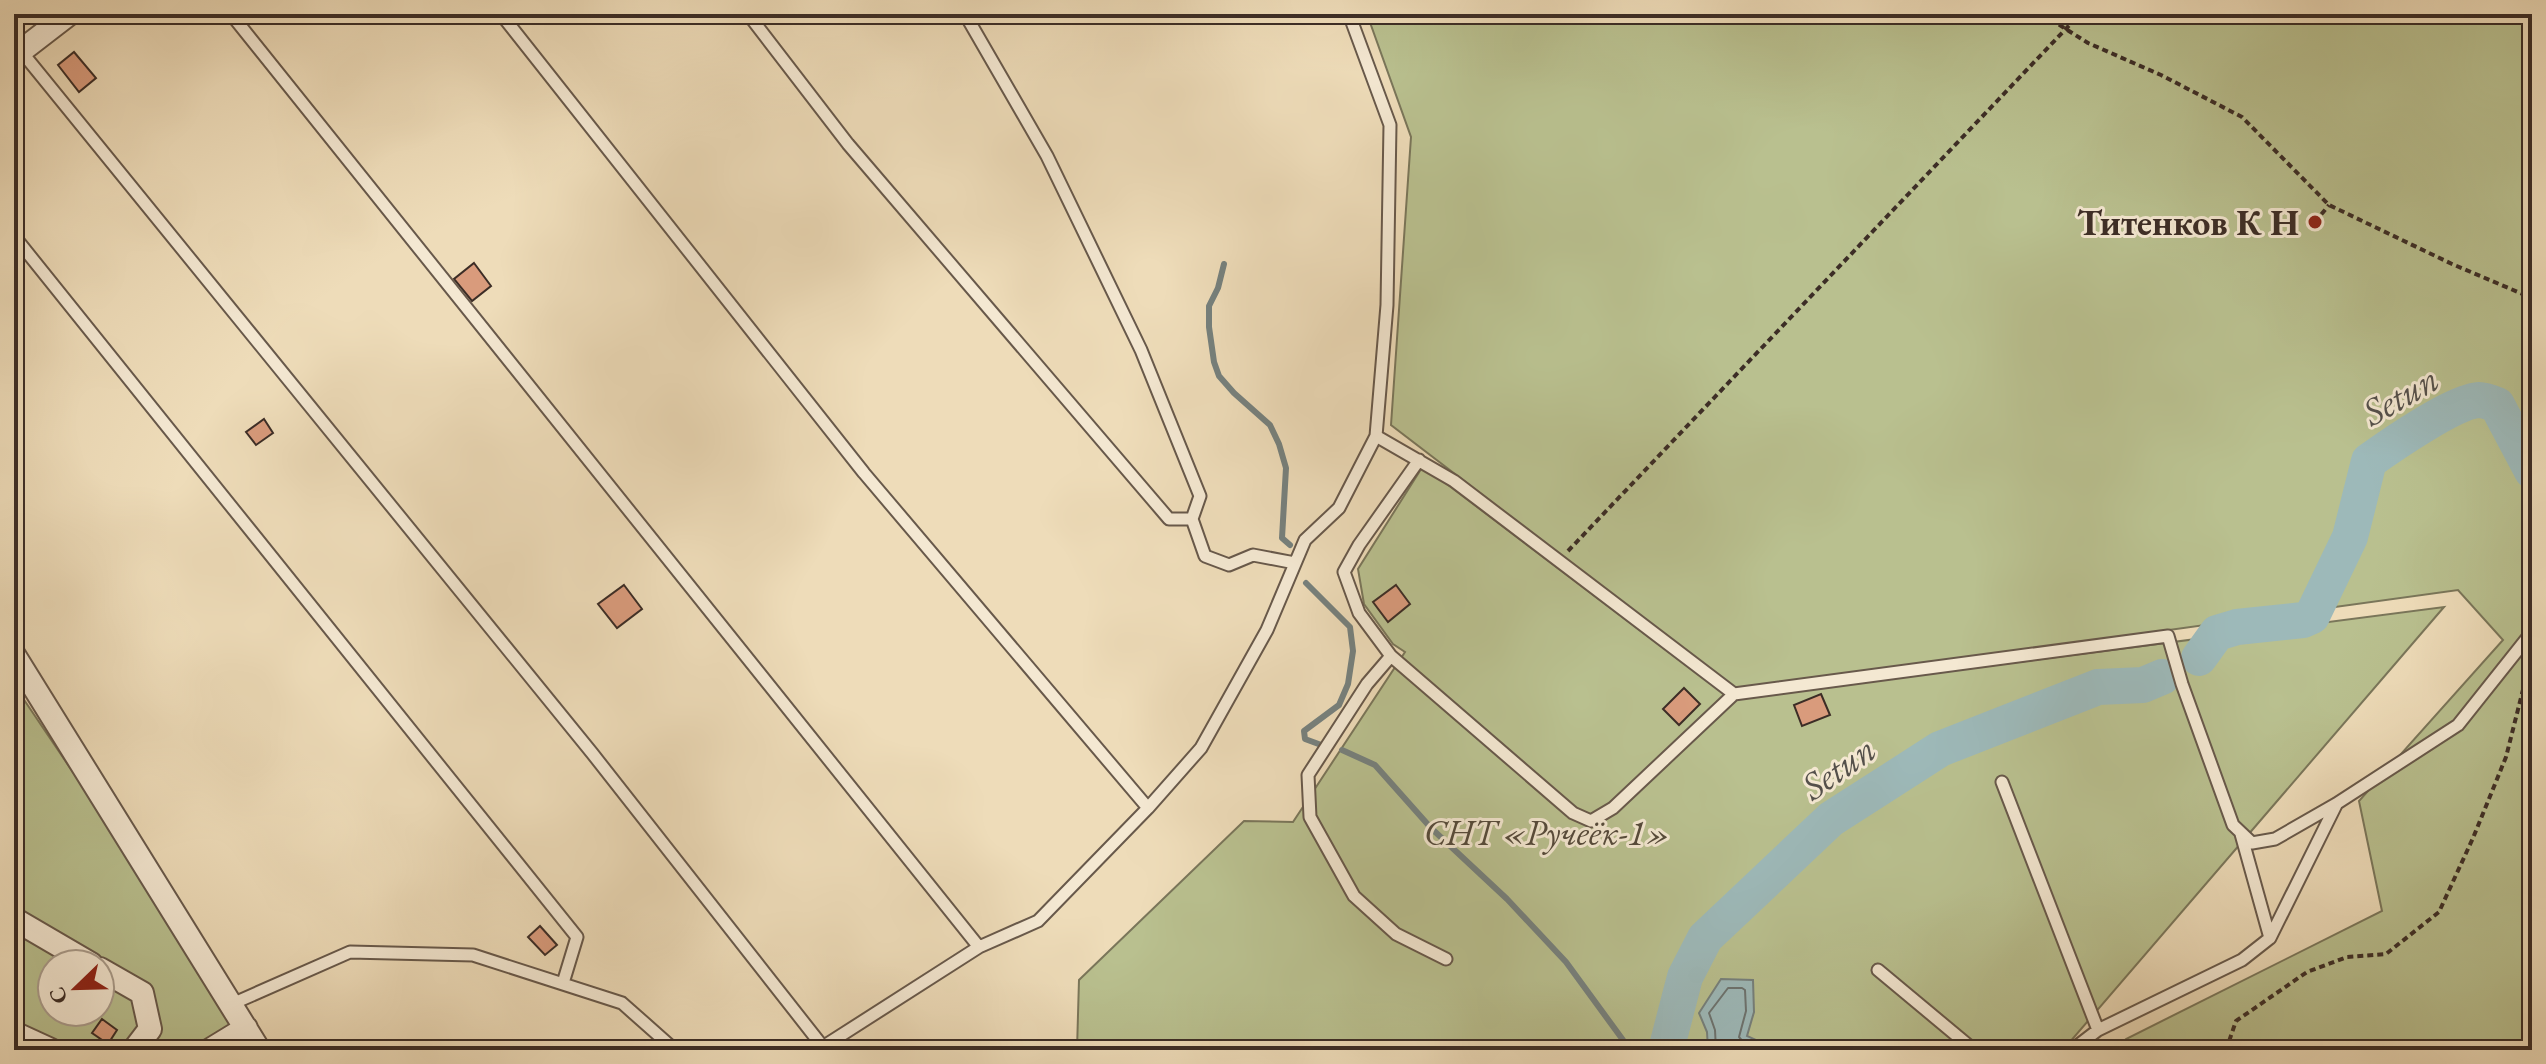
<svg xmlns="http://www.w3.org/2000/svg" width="2546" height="1064" font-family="'EB Garamond',serif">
<rect width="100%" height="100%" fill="#eedcb9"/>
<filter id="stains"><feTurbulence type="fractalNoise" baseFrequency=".0025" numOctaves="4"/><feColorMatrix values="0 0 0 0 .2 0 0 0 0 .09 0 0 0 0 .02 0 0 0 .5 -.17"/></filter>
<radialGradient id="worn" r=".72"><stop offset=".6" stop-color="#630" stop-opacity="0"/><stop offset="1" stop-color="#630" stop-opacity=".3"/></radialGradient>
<!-- green -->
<path fill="#b9c08f" stroke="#7a765a" stroke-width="2" fill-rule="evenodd" d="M1367,14H2532V1050H2116L2126,1039L2382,911L2359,801L2503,640L2458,590L1737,690L1391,425L1411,137Z
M1423,466L1731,699L2444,607L2063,1050H1077L1079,980L1244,821L1293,822L1405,652L1393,644L1364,604L1358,569Z
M14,685L121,843L248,1050H14ZM52,964H100V1012H52Z"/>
<!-- water -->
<path fill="#9db9b9" stroke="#76817e" stroke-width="2" d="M1721,979L1753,980L1754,1012L1747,1036L1767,1045L1765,1050H1708L1707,1032L1699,1013Z"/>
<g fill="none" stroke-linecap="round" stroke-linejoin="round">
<!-- shore -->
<path stroke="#6c7370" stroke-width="2" d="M1716,1050L1715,1030L1709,1013L1728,988H1742L1745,990L1746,1011L1739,1037L1744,1043L1758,1050"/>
<!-- stream -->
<path stroke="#76817e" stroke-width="6" d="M1224,264L1218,288L1209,306V327L1214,362L1219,376L1234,393L1270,425L1279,444L1286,468L1282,538L1290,545
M1306,583L1350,627L1353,651L1348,684L1339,705L1304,731L1305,739L1324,746
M1342,750L1375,765L1431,828L1507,899L1566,962L1623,1040L1626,1050"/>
<!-- river -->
<path stroke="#9db9b9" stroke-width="36" d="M2199,658L2217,633L2237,627L2303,620L2312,616L2350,537L2369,461C2390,446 2455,401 2479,400C2484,400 2492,403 2497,405L2532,471
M1666,1050L1685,977L1705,938L1831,819L1940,749L2098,687L2143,685L2162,677"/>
</g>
<!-- building -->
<path fill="#d99b7c" stroke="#3c2d26" stroke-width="2" d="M74,52L96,78L79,92L58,65Z
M474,263L491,286L472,301L454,279Z
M264,419L273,433L256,445L246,432Z
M624,585L642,609L617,628L598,604Z
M1396,585L1410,604L1388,622L1373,602Z
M1684,688L1700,704L1679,725L1663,709Z
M1821,694L1830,715L1802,726L1794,705Z
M540,926L557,945L545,955L528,937Z
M102,1019L117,1030L108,1044L92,1033Z"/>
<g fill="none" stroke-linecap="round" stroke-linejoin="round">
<!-- lane casing -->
<g stroke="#68594b" stroke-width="15">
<path id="lane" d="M231,14L979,947
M501,14L864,473L1148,808
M748,14L848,144L1169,519H1192L1200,496L1141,350L1047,156L965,14
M21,51L592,753L823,1047
M14,236L577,937L563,983
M1376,436L1454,481L1734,694L2168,636L2182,684L2233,825L2252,843L2275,839L2336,804L2458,725L2532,632
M1419,460L1359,545L1344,572L1359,613L1391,656L1573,813L1591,821L1613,808L1734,694
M1192,519L1205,556L1229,565L1253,555L1295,563
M1391,656L1367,684L1308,775L1310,817L1354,896L1396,934L1446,959
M2002,782L2098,1030
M2241,834L2270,938
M1878,970L1974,1050
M232,1004L350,952L473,955L622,1003L675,1050
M818,1050L979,947L1038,921L1148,808L1201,748L1267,630L1305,540L1339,508L1376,436L1387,305L1390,125L1349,14
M2072,1050L2098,1030L2242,960L2270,938L2336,805"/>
</g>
<!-- street casing -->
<g stroke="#68594b" stroke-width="26">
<path id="street" d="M14,47L21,51L69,14
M14,655L259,1050
M14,919L91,964
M100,969L142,993L150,1029L134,1050
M14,1033L51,1050
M210,1050L246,1028"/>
</g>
<!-- path -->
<path stroke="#3c2d26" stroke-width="4" stroke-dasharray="6 4" stroke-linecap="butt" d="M2042,14L2088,43L2161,75L2242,117L2329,205L2452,264L2532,298
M2315,222L2329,205
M1568,551L2080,14
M2226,1050L2236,1021L2307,972L2347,957L2386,954L2439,912L2473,838L2506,757L2530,662"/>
<!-- lane -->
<use href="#lane" stroke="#f4e8d2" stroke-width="11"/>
<!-- street -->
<use href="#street" stroke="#f4e8d2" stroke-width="22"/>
</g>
<!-- markers -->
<circle fill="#8f2418" stroke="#f4e8d2" stroke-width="3" cx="2315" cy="222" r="8"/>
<g text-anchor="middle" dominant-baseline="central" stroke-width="6" stroke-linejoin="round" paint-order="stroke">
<!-- poi labels -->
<g font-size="36" font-weight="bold" fill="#3c2d26" stroke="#f4e8d2" text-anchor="end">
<text x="2299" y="222">Титенков К Н</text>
</g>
<!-- park labels -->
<g font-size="36" font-style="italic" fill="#554a3b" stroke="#f4e8d2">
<text x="1547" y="832">СНТ «Ручеёк-1»</text>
</g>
<!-- water labels -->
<g font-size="38" font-style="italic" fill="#54504b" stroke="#f4e8d2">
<text transform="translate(2400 395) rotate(-30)">Setun</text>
<text transform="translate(1838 767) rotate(-35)">Setun</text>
</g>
</g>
<!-- margin -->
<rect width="2546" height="1064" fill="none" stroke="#eedcb9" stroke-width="48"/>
<rect x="16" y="16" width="2514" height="1032" fill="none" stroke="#3c2d26" stroke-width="4"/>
<rect x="24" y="24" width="2498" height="1016" fill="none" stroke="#3c2d26" stroke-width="2"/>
<!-- north arrow -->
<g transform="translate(76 988) rotate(247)"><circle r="38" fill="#f4e8d2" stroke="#aa9d8d" stroke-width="2"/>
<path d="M0-6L14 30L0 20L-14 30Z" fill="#8f2418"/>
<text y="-12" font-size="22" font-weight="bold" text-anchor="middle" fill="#3c2d26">С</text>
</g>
<rect width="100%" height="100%" filter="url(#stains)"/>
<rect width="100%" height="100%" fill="url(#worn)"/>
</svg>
